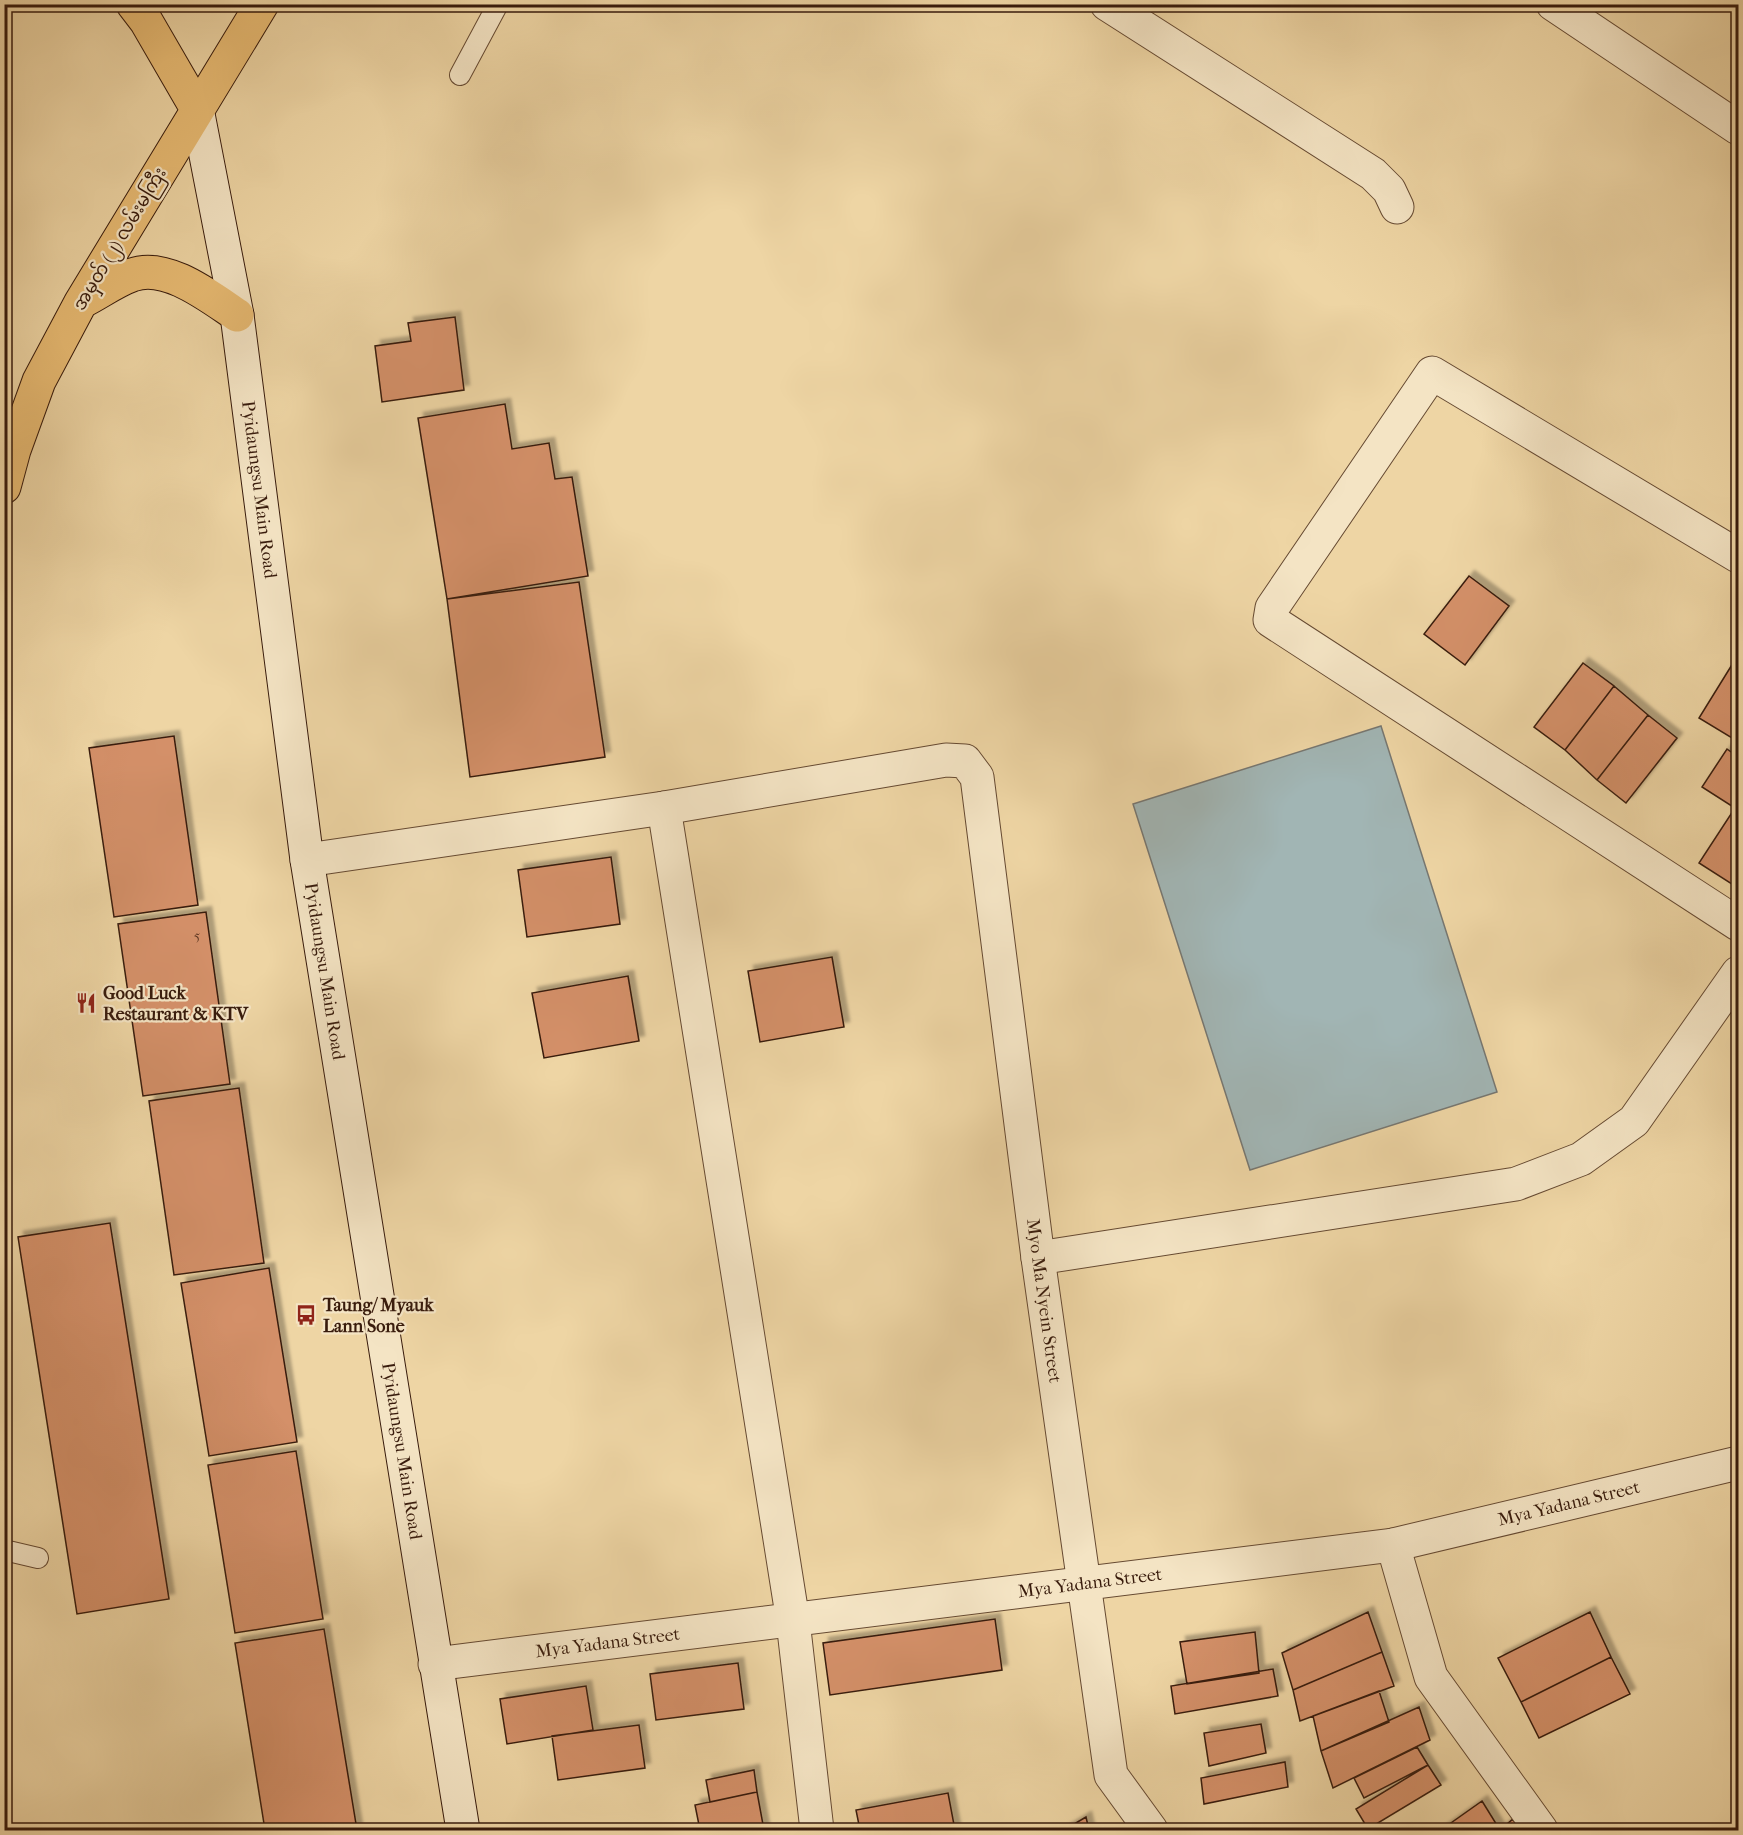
<svg xmlns="http://www.w3.org/2000/svg" width="1743" height="1835" font-family="'IM FELL French Canon','Noto Sans Myanmar',serif">
<defs>
<filter id="shadow"><feDropShadow dx="5.5" dy="-5.5" stdDeviation="1.5" flood-color="#0004"/></filter>
</defs>
<rect width="100%" height="100%" fill="#eed5a4"/>
<filter id="stains"><feTurbulence type="fractalNoise" baseFrequency=".00333" numOctaves="4"/><feColorMatrix values="0 0 0 0 .2 0 0 0 0 .09 0 0 0 0 .02 0 0 0 .5 -.17"/></filter>
<radialGradient id="worn" r=".72"><stop offset=".6" stop-color="#630" stop-opacity="0"/><stop offset="1" stop-color="#630" stop-opacity=".3"/></radialGradient>
<!-- water -->
<path fill="#a1b5b4" stroke="#777771" stroke-width="1.5" d="M1381,726L1497,1092L1250,1170L1133,804Z"/>
<!-- building -->
<path fill="#d49069" stroke="#381b0c" stroke-width="1.5" filter="url(#shadow)" d="M455,317L464,390L382,402L375,346L411,341L408,323Z
M505,404L512,449L549,443L555,479L572,477L588,576L447,599L418,418Z
M1469,576L1509,606L1465,665L1424,634Z
M579,582L605,757L470,777L447,599Z
M1738,655V726L1732,738L1699,718Z
M1583,663L1614,686L1565,750L1534,727Z
M1614,686L1648,715L1597,780L1565,750Z
M1648,715L1677,738L1626,803L1597,780Z
M174,736L198,905L114,917L89,748Z
M1727,749L1738,757V888L1699,863L1735,808L1702,787Z
M611,857L620,924L527,937L518,870Z
M206,912L230,1084L143,1096L118,924Z
M832,957L844,1027L760,1042L748,971Z
M628,976L639,1041L544,1058L532,993Z
M239,1088L264,1263L174,1275L149,1101Z
M110,1223L169,1599L77,1614L18,1237Z
M269,1268L297,1442L209,1456L181,1283Z
M296,1451L323,1619L235,1633L208,1465Z
M1368,1612L1382,1652L1293,1690L1282,1653Z
M1590,1612L1611,1657L1521,1702L1498,1658Z
M995,1619L1002,1670L830,1695L823,1643Z
M324,1629L357,1830H265L235,1643Z
M1255,1632L1259,1673L1187,1684L1180,1642Z
M1382,1652L1394,1686L1300,1721L1293,1690Z
M1611,1657L1630,1694L1539,1738L1521,1702Z
M738,1663L744,1709L656,1720L650,1674Z
M1273,1669L1278,1696L1175,1714L1171,1686Z
M586,1686L593,1730L507,1744L500,1699Z
M1379,1691L1389,1722L1321,1751L1313,1716Z
M1419,1707L1430,1740L1333,1788L1321,1751Z
M1261,1724L1266,1753L1209,1766L1204,1733Z
M639,1725L645,1768L558,1780L552,1736Z
M1417,1747L1428,1765L1364,1798L1354,1778Z
M1285,1762L1288,1787L1204,1804L1201,1778Z
M1428,1765L1441,1785L1368,1829L1356,1809Z
M754,1770L757,1792L710,1802L706,1780Z
M757,1792L764,1830H700L695,1805Z
M948,1793L955,1830H860L856,1810Z
M1482,1801L1500,1830H1441Z
M1086,1817L1089,1830H1064Z
M1513,1819L1519,1830H1498H1500Z"/>
<g fill="none" stroke-linecap="round" stroke-linejoin="round">
<!-- service casing -->
<g stroke="#664a32" stroke-width="22">
<path id="service" d="M460,75L498,4
M4,1550L38,1558"/>
</g>
<!-- minor casing -->
<g stroke="#664a32" stroke-width="35">
<g id="minor">
<path d="M1107,4L1373,174L1389,190L1397,207"/>
<path d="M1738,556L1432,373L1272,608L1270,620L1738,924"/>
<path d="M664,808L793,1621L817,1830"/>
<path id="s1" d="M307,860L664,808L946,760L965,761L977,777L1038,1258L1111,1775L1151,1830"/>
<path d="M1038,1258L1516,1184L1581,1159L1634,1121L1738,973"/>
<path d="M1393,1545L1431,1677L1541,1830"/>
<path id="s2" d="M435,1664L1393,1545L1738,1463"/>
</g>
</g>
<!-- tertiary casing -->
<g stroke="#664a32" stroke-width="35">
<path id="tertiary" d="M1553,4L1738,128"/>
</g>
<!-- secondary casing -->
<g stroke="#381b0c" stroke-width="35">
<g id="secondary">
<path id="s3" d="M197,109L237,315L307,860L463,1830"/>
</g>
</g>
<!-- primary casing -->
<g stroke="#381b0c" stroke-width="35">
<path id="primary" d="M133,4L146,21L197,109
M83,301C99,293 115,281 132,275C166,262 210,297 237,315
M4,487L14,450L39,381L81,302L262,4"/>
</g>
<!-- service -->
<use href="#service" stroke="#f4e4c4" stroke-width="20"/>
<!-- minor -->
<use href="#minor" stroke="#f4e4c4" stroke-width="33"/>
<!-- tertiary -->
<use href="#tertiary" stroke="#f4e4c4" stroke-width="33"/>
<!-- secondary -->
<use href="#secondary" stroke="#f4e4c4" stroke-width="33"/>
<!-- primary -->
<use href="#primary" stroke="#e7ba72" stroke-width="33"/>
</g>
<!-- icons -->
<defs>
<g id="restaurant-bare" transform="scale(1.62)"><path d="M-5-6h1v4h1v-4h1v4h1v-4h1v5L-1.5 .5V6h-2V.5L-5-1ZM5-6V6H3V1.5H1.5Q1.5-4 5-6Z" fill="#8f2418" stroke="#f4e4c4" stroke-width="2.5" paint-order="stroke"/></g>
<g id="bus-bare" transform="scale(1.62)"><path d="M-5-6H5V4H4V6H2V4H-2V6H-4V4H-5ZM-3.5-4V0h7V-4ZM-3.5 1.2v1.5H-2V1.2ZM2 1.2v1.5H3.5V1.2Z" fill="#8f2418" stroke="#f4e4c4" stroke-width="2.5" paint-order="stroke"/></g>
</defs>
<g fill-rule="evenodd">
<use href="#restaurant-bare" x="86" y="1003"/>
<use href="#bus-bare" x="306" y="1315"/>
</g>
<g text-anchor="middle" dominant-baseline="central" stroke-width="4.5" stroke-linejoin="round" paint-order="stroke">
<!-- number labels -->
<g font-size="15" fill="#5f3823">
<text x="197" y="935">5</text>
</g>
<!-- street labels -->
<g font-size="18" fill="#381b0c" stroke="#f4e4c4">
<text transform="translate(120 239) rotate(-59)">အမှတ် (၂) လမ်းမကြီး</text>
<text stroke="none"><textPath href="#s3" startOffset="386">Pyidaungsu Main Road</textPath></text>
<text stroke="none"><textPath href="#s3" startOffset="872">Pyidaungsu Main Road</textPath></text>
<text stroke="none"><textPath href="#s1" startOffset="1214">Myo Ma Nyein Street</textPath></text>
<text stroke="none"><textPath href="#s3" startOffset="1358">Pyidaungsu Main Road</textPath></text>
<text stroke="none"><textPath href="#s2" startOffset="1146">Mya Yadana Street</textPath></text>
<text stroke="none"><textPath href="#s2" startOffset="660">Mya Yadana Street</textPath></text>
<text stroke="none"><textPath href="#s2" startOffset="174">Mya Yadana Street</textPath></text>
</g>
<!-- poi labels -->
<g font-size="18" font-weight="bold" fill="#381b0c" stroke="#f4e4c4" text-anchor="start">
<text x="103" y="993">Good Luck<tspan x="103" dy="21">Restaurant &amp; KTV</tspan></text>
<text x="323" y="1305">Taung/ Myauk<tspan x="323" dy="21">Lann Sone</tspan></text>
</g>
</g>
<!-- margin -->
<rect width="1743" height="1835" fill="none" stroke="#eed5a4" stroke-width="24"/>
<rect x="6" y="6" width="1731" height="1823" fill="none" stroke="#381b0c" stroke-width="3"/>
<rect x="12" y="12" width="1719" height="1811" fill="none" stroke="#381b0c" stroke-width="1.5"/>
<rect width="100%" height="100%" filter="url(#stains)"/>
<rect width="100%" height="100%" fill="url(#worn)"/>
</svg>
